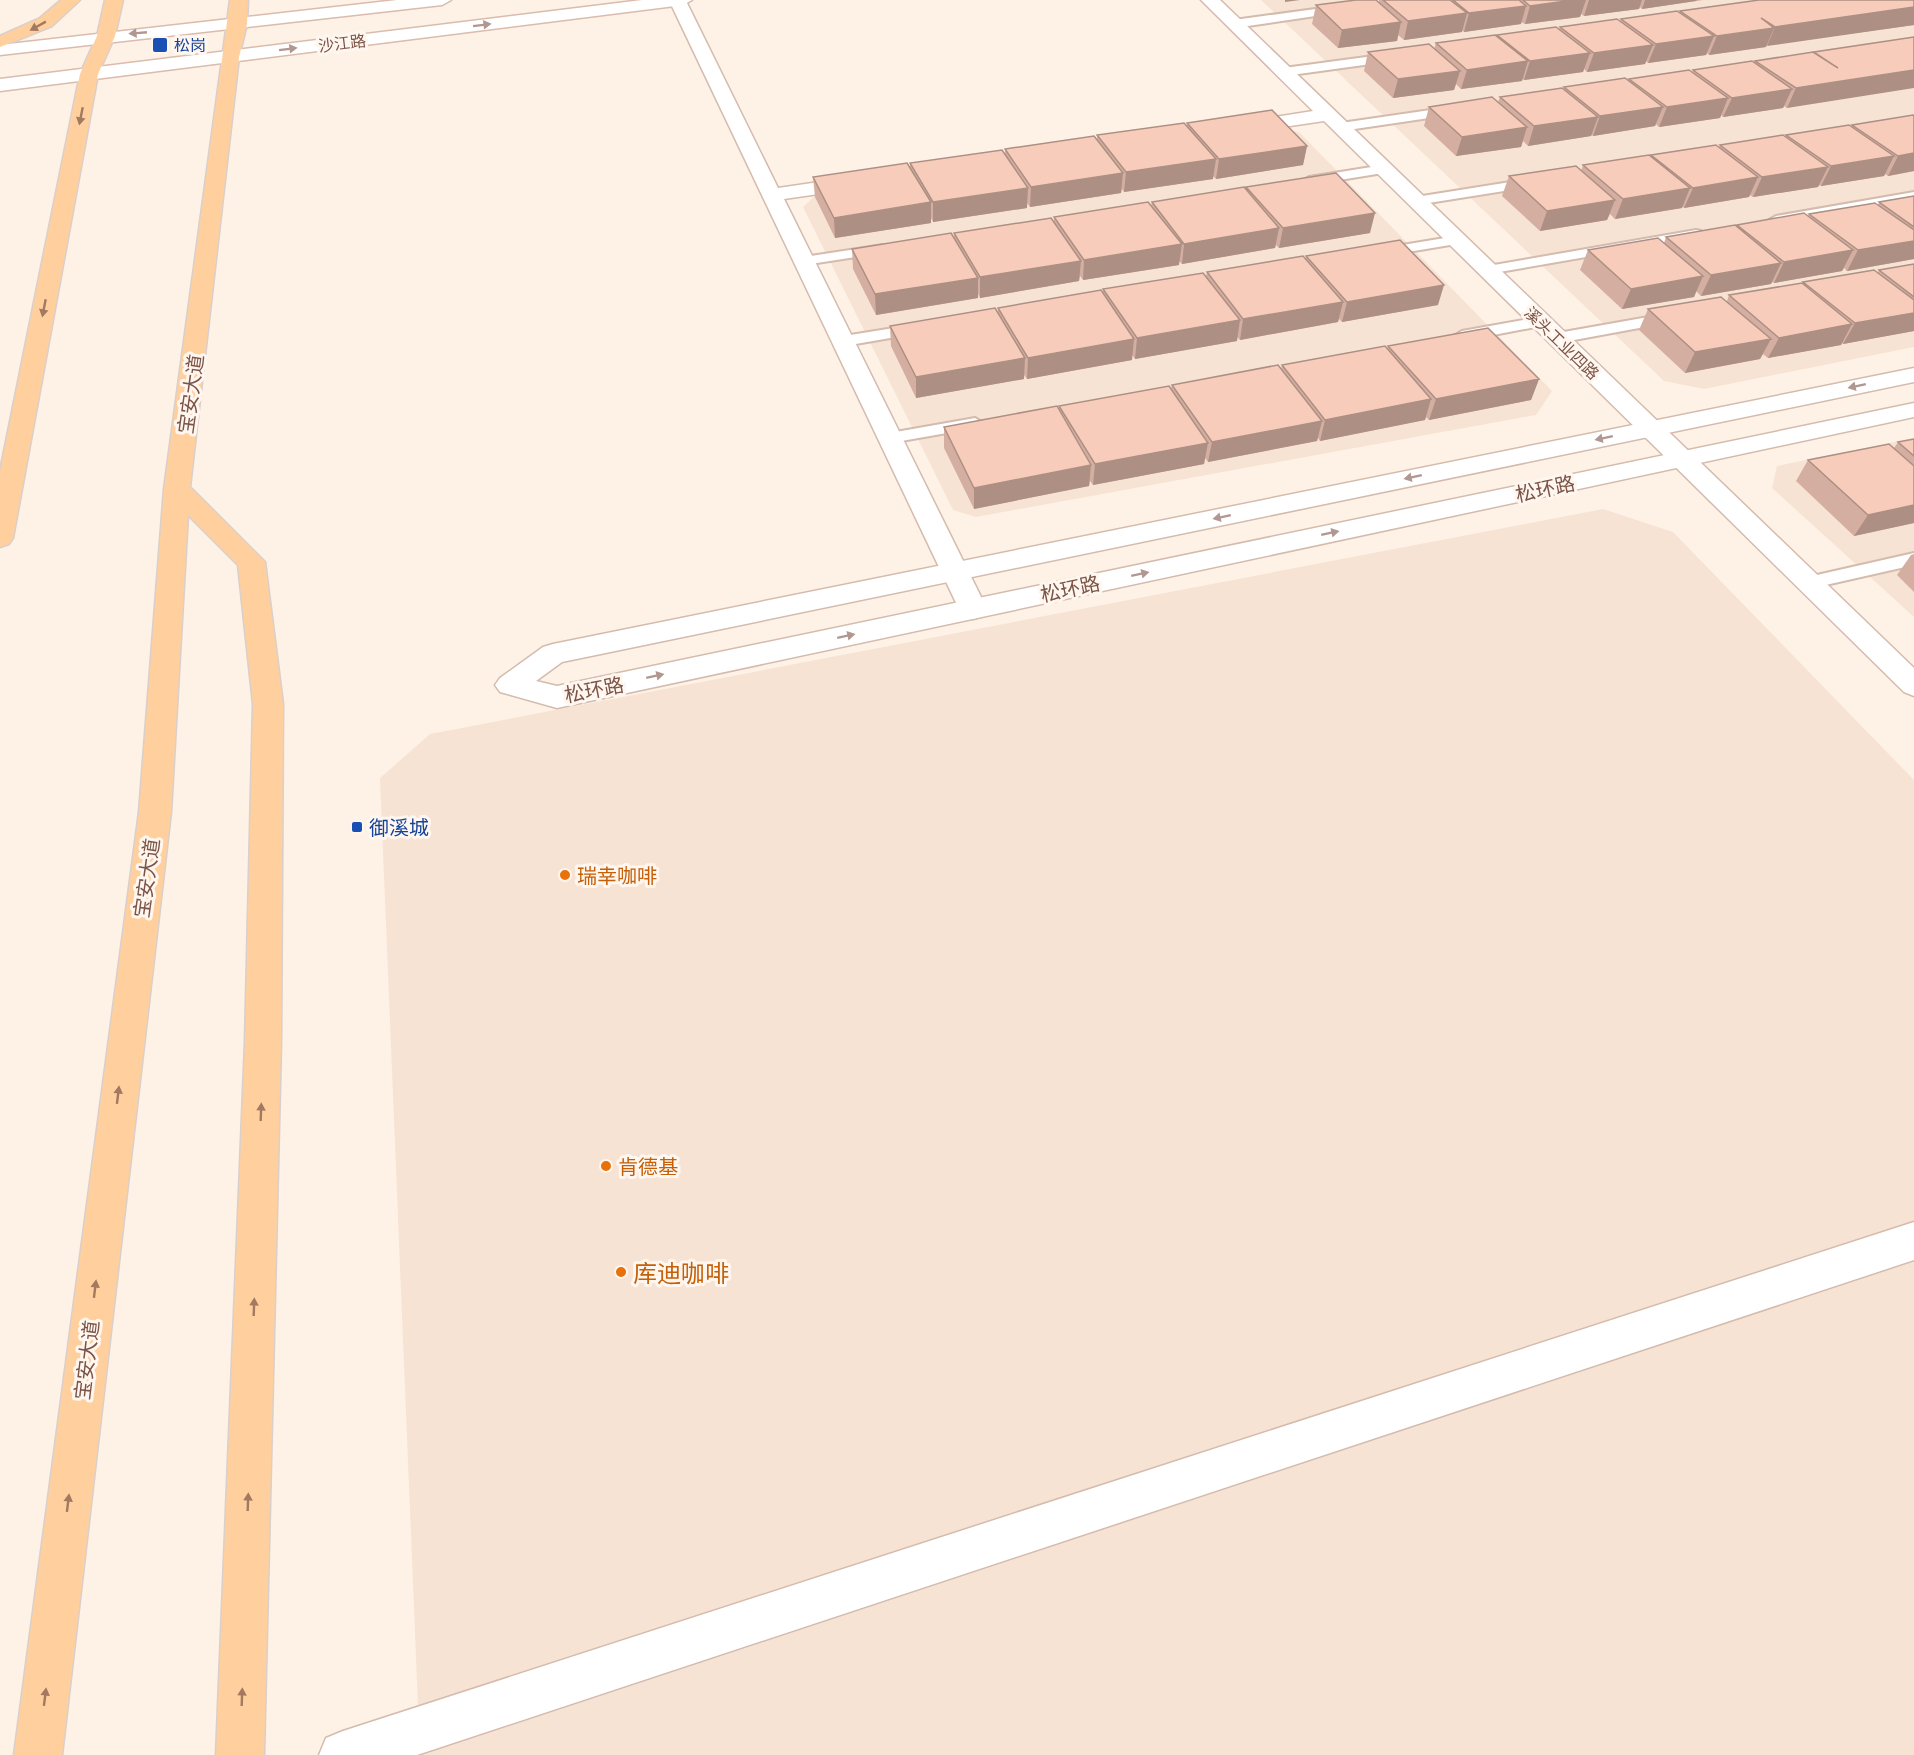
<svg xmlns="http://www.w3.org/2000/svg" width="1914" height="1755" font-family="'Golos Text','Noto Sans SC',sans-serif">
<rect width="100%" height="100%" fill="#fef2e6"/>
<!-- residential -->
<path fill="#f7e3d4" d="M1261,0H1914V347L1704,389L1664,381Z
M1271,127L1299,132L1552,391L1536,415L976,517L953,510L803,207L818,193Z
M1914,438V617L1772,488L1777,466Z
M1603,509L1673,532L1914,780V1755H420L380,778L430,734Z"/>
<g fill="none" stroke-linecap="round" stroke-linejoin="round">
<!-- service casing -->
<g stroke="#d4bbad" stroke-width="4">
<path id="service" d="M1345,5L1351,9L1349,11L1234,28L1228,24L1234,20Z
M1396,53L1402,57L1400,60L1284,76L1278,72L1284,68Z
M1458,106L1464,110L1463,113L1341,131L1334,127L1341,123Z
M1384,165L1389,166V172L1309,185L1302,181L1309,177Z
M1536,178L1543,182L1541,185L1416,205L1409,201L1416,197Z
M1914,192V200L1776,224L1769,220L1776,216Z
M1696,230L1701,231L1703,234L1701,237L1488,274L1481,270L1488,266Z
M1457,236L1464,240L1462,243L1378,257L1371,253L1378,249Z
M883,245L890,249L888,252L804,265L797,261L804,257Z
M1671,313L1677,315L1679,318L1677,321L1558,343L1550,338L1558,333Z
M1540,317L1546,319L1548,322L1546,325L1462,341L1454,336L1462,331Z
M919,324L925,326L927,329L925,332L844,346L836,341L844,336Z
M975,418L983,423L981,427L890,443L881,438L890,433Z
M1914,553V565L1808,589L1801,587L1799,583L1801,579L1808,577Z"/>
</g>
<!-- minor casing -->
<g stroke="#d4bbad" stroke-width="3">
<path id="minor" d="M669,0L686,1L778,188L860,176L867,178L870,182L867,186L860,188L784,199L987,609L983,616L973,619L963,616L959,609Z
M1201,0H1220L1914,668V696L1904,692L1324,121L1237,134L1230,132L1227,128L1230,124L1313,111Z
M1914,1222V1260L417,1755H319L326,1738L343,1731Z"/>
</g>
<!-- tertiary casing -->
<g stroke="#d4bbad" stroke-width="3">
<path id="tertiary" d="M1914,368V382L562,662L536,681L557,686L1914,403V417L557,708L500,692L495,685L500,678L543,647L553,644Z"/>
</g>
<!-- secondary casing -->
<g stroke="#dabbad" stroke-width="3">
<path id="secondary" d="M397,0H451L442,5L0,55V45Z
M642,0H692L683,5L0,91V79Z"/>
</g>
<!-- primary casing -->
<g stroke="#dacfcb" stroke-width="3">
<path id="primary" d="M61,0H80L52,26L0,47V36L40,18Z
M105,0H123L115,36L98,74L13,538L9,544L0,547V471L80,74L97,36Z
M230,0H248L247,24L239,57L190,487L265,562L283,704L281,1042L264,1755H216L245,1042L253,704L238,565L188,515L171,812L62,1755H14L139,812L164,489Z"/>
</g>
<!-- service -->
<use href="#service" fill="#fff" fill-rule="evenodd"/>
<!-- minor -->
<use href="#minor" fill="#fff" fill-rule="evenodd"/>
<!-- tertiary -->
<use href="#tertiary" fill="#fff" fill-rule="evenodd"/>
<!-- secondary -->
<use href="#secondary" fill="#fff" fill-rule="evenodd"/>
<!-- primary -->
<use href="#primary" fill="#ffd09d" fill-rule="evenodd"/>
</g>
<!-- wall -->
<path fill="#d4afa1" d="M1379,0H1703L1642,9L1640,7L1639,9L1584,16L1581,14L1580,17L1525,24L1521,22V24L1464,32L1462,30V32L1404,40L1398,35L1397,41L1338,48L1312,24L1316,5L1379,2Z
M1914,0V25L1766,45V47L1709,55L1707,53L1706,55L1648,63L1646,61L1645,64L1587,72L1584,69L1583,72L1524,80L1522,79V81L1461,89L1456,84L1454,90L1393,98L1364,71L1368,52L1434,49L1436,43L1497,37V35L1559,29L1560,27L1620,21L1621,19L1680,13V11Z
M1914,37L1787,108L1784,106L1783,108L1723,117L1721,115L1720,118L1659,127L1656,124L1655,126L1593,136L1592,135L1591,136L1528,146L1523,141L1521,147L1456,156L1424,126L1429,107L1498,102L1500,97L1563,89L1564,87L1629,81V79L1692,72L1693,70L1754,63L1755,61L1814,53V52Z
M1914,114V171L1888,176L1885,174L1884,176L1821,186L1819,185L1818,187L1753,197L1750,195L1749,197L1684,208L1682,206V208L1615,219L1610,214L1607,220L1540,231L1502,196L1509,176L1581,171L1583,165L1651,156V155L1719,147L1720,145L1785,137L1786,135L1851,127L1852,125L1913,116Z
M1187,123L1307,146L1303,165L1216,179L1213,176V179L1124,192L1122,189L1121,193L1030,207L1027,203V208L933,222L931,218V223L835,238L815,197L813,177L910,168V163L1005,153V149L1097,139V135L1187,125Z
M1246,187L1370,233L1279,248L1276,245L1275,248L1182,264L1179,261V265L1083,280L1080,276L1079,281L980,298L978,294V298L876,315L853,269L852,249L954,238V233L1054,222V217L1151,206L1152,202L1246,190Z
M1914,196V259L1847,271L1844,268L1842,271L1774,283L1772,282L1771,284L1701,296L1696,291L1694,297L1622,309L1580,270L1588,250L1664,243L1666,237L1736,226L1737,225L1808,216L1809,214L1878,205L1879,202Z
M1306,256L1438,305L1342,322L1339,319L1338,322L1240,340L1237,337V341L1135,359L1132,355V360L1027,379L1024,375V379L916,398L891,346L890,326L998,312V308L1103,294V289L1206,276L1207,272L1306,258Z
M1914,264V331L1843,344L1842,343L1841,345L1768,358L1763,354L1760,359L1685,373L1639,330L1648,309L1727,301L1729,295L1803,284V282L1878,272L1879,270Z
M1388,346L1539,379L1531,400L1429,420L1426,417L1425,420L1320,441L1318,438L1317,441L1208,462L1205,458L1204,464L1093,485L1090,481L1089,486L974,509L944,448V427L1059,410V406L1171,389L1172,385L1281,369L1282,365L1387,349Z
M1914,439V523L1854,536L1796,481L1808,460L1894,448L1898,442Z
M1914,554V592L1897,575L1911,555Z"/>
<!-- shaded-wall -->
<path fill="#ad8f83" d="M1285,0H1300L1285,2Z
M1573,0H1586L1580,17L1525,24L1530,6Z
M1589,0H1642L1639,9L1584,16Z
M1645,0H1697L1696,1L1642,9Z
M1526,6L1521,24L1464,32L1469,13Z
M1914,7V25L1767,46L1775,27Z
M1467,13L1462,32L1404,40L1408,21Z
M1401,22L1397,41L1338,48L1342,30Z
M1774,28L1766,47L1709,55L1717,36Z
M1714,36L1706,55L1648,63L1656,44Z
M1653,45L1645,64L1587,72L1594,53Z
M1590,53L1583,72L1524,80L1530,61Z
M1528,61L1522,81L1461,89L1467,70Z
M1914,70V88L1787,108L1796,88Z
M1460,71L1454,90L1393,98L1398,79Z
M1792,89L1783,108L1723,117L1732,98Z
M1728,98L1720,118L1659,127L1667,107Z
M1663,107L1655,126L1593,136L1600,116Z
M1598,117L1591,136L1528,146L1534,126Z
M1527,127L1521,147L1456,156L1462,137Z
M1307,146L1303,165L1216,179L1219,159Z
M1914,153V171L1888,176L1898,156Z
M1894,156L1884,176L1821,186L1831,166Z
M1216,159L1213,179L1124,192L1126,172Z
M1828,167L1818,187L1753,197L1762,177Z
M1123,173L1121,193L1030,207L1031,187Z
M1758,177L1749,197L1684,208L1693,188Z
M1028,188L1027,208L933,222V202Z
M1690,188L1682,208L1615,219L1623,199Z
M1615,200L1607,220L1540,231L1547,211Z
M931,202V223L835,238L834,218Z
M1375,213L1370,233L1279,248L1283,228Z
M1279,228L1275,248L1182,264L1184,244Z
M1914,241V259L1847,271L1858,250Z
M1182,244L1179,265L1083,280L1084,260Z
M1853,250L1842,271L1774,283L1784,262Z
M1081,261L1079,281L980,298V277Z
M1781,263L1771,284L1701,296L1711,275Z
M1703,276L1694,297L1622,309L1631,289Z
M978,278V298L876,315L875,294Z
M1444,285L1438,305L1342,322L1347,302Z
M1343,302L1338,322L1240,340L1243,319Z
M1914,313V331L1843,344L1855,323Z
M1240,320L1237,341L1135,359L1137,338Z
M1852,324L1841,345L1768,358L1779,338Z
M1134,339L1132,360L1027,379L1028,358Z
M1771,339L1760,359L1685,373L1695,352Z
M1025,358L1024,379L916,398V377Z
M1539,379L1531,400L1429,420L1436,399Z
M1431,399L1425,420L1320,441L1325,420Z
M1322,421L1317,441L1208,462L1212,442Z
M1208,443L1204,464L1093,485L1095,464Z
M1091,465L1089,486L974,509V488Z
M1914,505V523L1854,536L1868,515Z"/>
<!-- building -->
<path fill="#f7ccbb" stroke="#ad8f83" stroke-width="1.5" d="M1356,0H1376L1401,22L1342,30L1316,5Z
M1383,0H1450L1467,13L1408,21Z
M1453,0H1519L1526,6L1469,13Z
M1523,0H1573L1530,6Z
M1759,0H1914V7L1775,27L1761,18L1774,28L1717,36L1680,11Z
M1677,11L1714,36L1656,44L1621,19Z
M1617,19L1653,45L1594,53L1560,27Z
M1556,27L1590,53L1530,61L1497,35Z
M1495,35L1528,61L1467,70L1436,43Z
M1914,37V70L1796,88L1755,61L1813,52L1838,68L1814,52Z
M1429,44L1460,71L1398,79L1368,52Z
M1752,61L1792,89L1732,98L1693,70Z
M1689,70L1728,98L1667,107L1629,79Z
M1625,78L1663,107L1600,116L1564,87Z
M1562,88L1598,117L1534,126L1500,97Z
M1492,97L1527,127L1462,137L1429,107Z
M1272,110L1307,146L1219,159L1187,123Z
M1913,115L1914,116V153L1898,156L1852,125Z
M1184,123L1216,159L1126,172L1097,135Z
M1849,125L1894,156L1831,166L1786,135Z
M1783,135L1828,167L1762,177L1720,145Z
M1094,136L1123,173L1031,187L1005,149Z
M1716,145L1758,177L1693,188L1651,155Z
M1002,150L1028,188L933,202L910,163Z
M1649,155L1690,188L1623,199L1583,165Z
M907,163L931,202L834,218L813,177Z
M1576,166L1615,200L1547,211L1509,176Z
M1336,173L1375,213L1283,228L1246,187Z
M1244,187L1279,228L1184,244L1152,202Z
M1914,196V227L1879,202Z
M1148,202L1182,244L1084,260L1054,217Z
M1875,203L1914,230V241L1858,250L1809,214Z
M1804,213L1853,250L1784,262L1737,225Z
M1051,218L1081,261L980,277L954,233Z
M1735,225L1781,263L1711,275L1666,237Z
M951,233L978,278L875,294L852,249Z
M1658,238L1703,276L1631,289L1588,250Z
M1400,240L1444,285L1347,302L1306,256Z
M1303,256L1343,302L1243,319L1207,272Z
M1914,264V297L1879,270Z
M1874,270L1914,300V313L1855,323L1803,282Z
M1203,273L1240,320L1137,338L1103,289Z
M1802,283L1852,324L1779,338L1729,295Z
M1101,290L1134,339L1028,358L998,308Z
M1721,297L1771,339L1695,352L1648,309Z
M995,308L1025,358L916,377L890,326Z
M1488,328L1539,379L1436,399L1388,346Z
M1385,346L1431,399L1325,420L1282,365Z
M1278,365L1322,421L1212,442L1172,385Z
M1169,386L1208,443L1095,464L1059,406Z
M1057,406L1091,465L974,488L944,427Z
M1914,439V456L1898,442Z
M1889,444L1914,466V505L1868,515L1808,460Z"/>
<!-- one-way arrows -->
<defs><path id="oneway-solid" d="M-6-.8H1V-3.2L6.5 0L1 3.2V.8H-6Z" transform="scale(1.5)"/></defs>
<g fill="#b09891">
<use href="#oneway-solid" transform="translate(482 25) rotate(-7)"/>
<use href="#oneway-solid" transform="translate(138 33) rotate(175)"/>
<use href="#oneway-solid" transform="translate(288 49) rotate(-7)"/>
<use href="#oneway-solid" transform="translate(1857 386) rotate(168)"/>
<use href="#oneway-solid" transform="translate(1604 438) rotate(168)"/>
<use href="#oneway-solid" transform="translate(1413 477) rotate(168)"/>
<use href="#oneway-solid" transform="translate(1222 517) rotate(168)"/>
<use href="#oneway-solid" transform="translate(1330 533) rotate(-12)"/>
<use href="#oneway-solid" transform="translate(1140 574) rotate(-12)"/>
<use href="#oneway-solid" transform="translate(846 636) rotate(-12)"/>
<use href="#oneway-solid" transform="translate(655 676) rotate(-12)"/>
</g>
<g fill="#a37961">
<use href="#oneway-solid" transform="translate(38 26) rotate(151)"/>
<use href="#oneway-solid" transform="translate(81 116) rotate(101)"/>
<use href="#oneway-solid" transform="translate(44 308) rotate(101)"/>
<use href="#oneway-solid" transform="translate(118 1095) rotate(-83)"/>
<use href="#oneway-solid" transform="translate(261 1112) rotate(-88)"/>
<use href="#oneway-solid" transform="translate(95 1289) rotate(-83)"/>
<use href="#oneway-solid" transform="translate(254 1307) rotate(-88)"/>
<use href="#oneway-solid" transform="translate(248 1502) rotate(-88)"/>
<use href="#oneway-solid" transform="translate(68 1503) rotate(-83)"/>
<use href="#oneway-solid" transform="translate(45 1697) rotate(-83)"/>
<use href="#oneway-solid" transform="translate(242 1697) rotate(-88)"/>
</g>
<!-- markers -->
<g fill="#1a4fb4" stroke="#fff7ef" stroke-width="2">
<rect x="152" y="37" width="16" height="16" rx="3"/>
<rect x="351" y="821" width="12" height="12" rx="3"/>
</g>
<g fill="#e8710a" stroke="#fff7ef" stroke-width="2">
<circle cx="565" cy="875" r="6"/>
<circle cx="606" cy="1166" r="6"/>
<circle cx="621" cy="1272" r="6"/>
</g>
<g text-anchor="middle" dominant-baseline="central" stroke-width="6" stroke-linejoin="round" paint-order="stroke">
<!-- far-street labels -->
<g font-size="16" fill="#7b5447" stroke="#fff7ef">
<text transform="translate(342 43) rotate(-7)">沙江路</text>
<text transform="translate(1562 343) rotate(44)">溪头工业四路</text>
</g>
<!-- far-transit labels -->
<g font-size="16" fill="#164399" stroke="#fff7ef" text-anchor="start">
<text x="174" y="45">松岗</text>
</g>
<!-- street labels -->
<g font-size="20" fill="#7b5447" stroke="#fff7ef">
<text transform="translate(190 394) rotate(-82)">宝安大道</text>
<text transform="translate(1545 488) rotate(-12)">松环路</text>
<text transform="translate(1070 588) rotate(-12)">松环路</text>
<text transform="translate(594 689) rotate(-11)">松环路</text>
<text transform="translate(146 878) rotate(-82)">宝安大道</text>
<text transform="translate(86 1360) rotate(-83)">宝安大道</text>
</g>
<!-- transit labels -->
<g font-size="20" fill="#164399" stroke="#fff7ef" text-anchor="start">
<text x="369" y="827">御溪城</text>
</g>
<!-- food labels -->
<g font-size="20" fill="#c56008" stroke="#fff7ef" text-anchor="start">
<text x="577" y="875">瑞幸咖啡</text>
<text x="618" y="1166">肯德基</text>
</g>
<!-- near-food labels -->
<g font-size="24" fill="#c56008" stroke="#fff7ef" text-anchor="start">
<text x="633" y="1272">库迪咖啡</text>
</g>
</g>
</svg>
